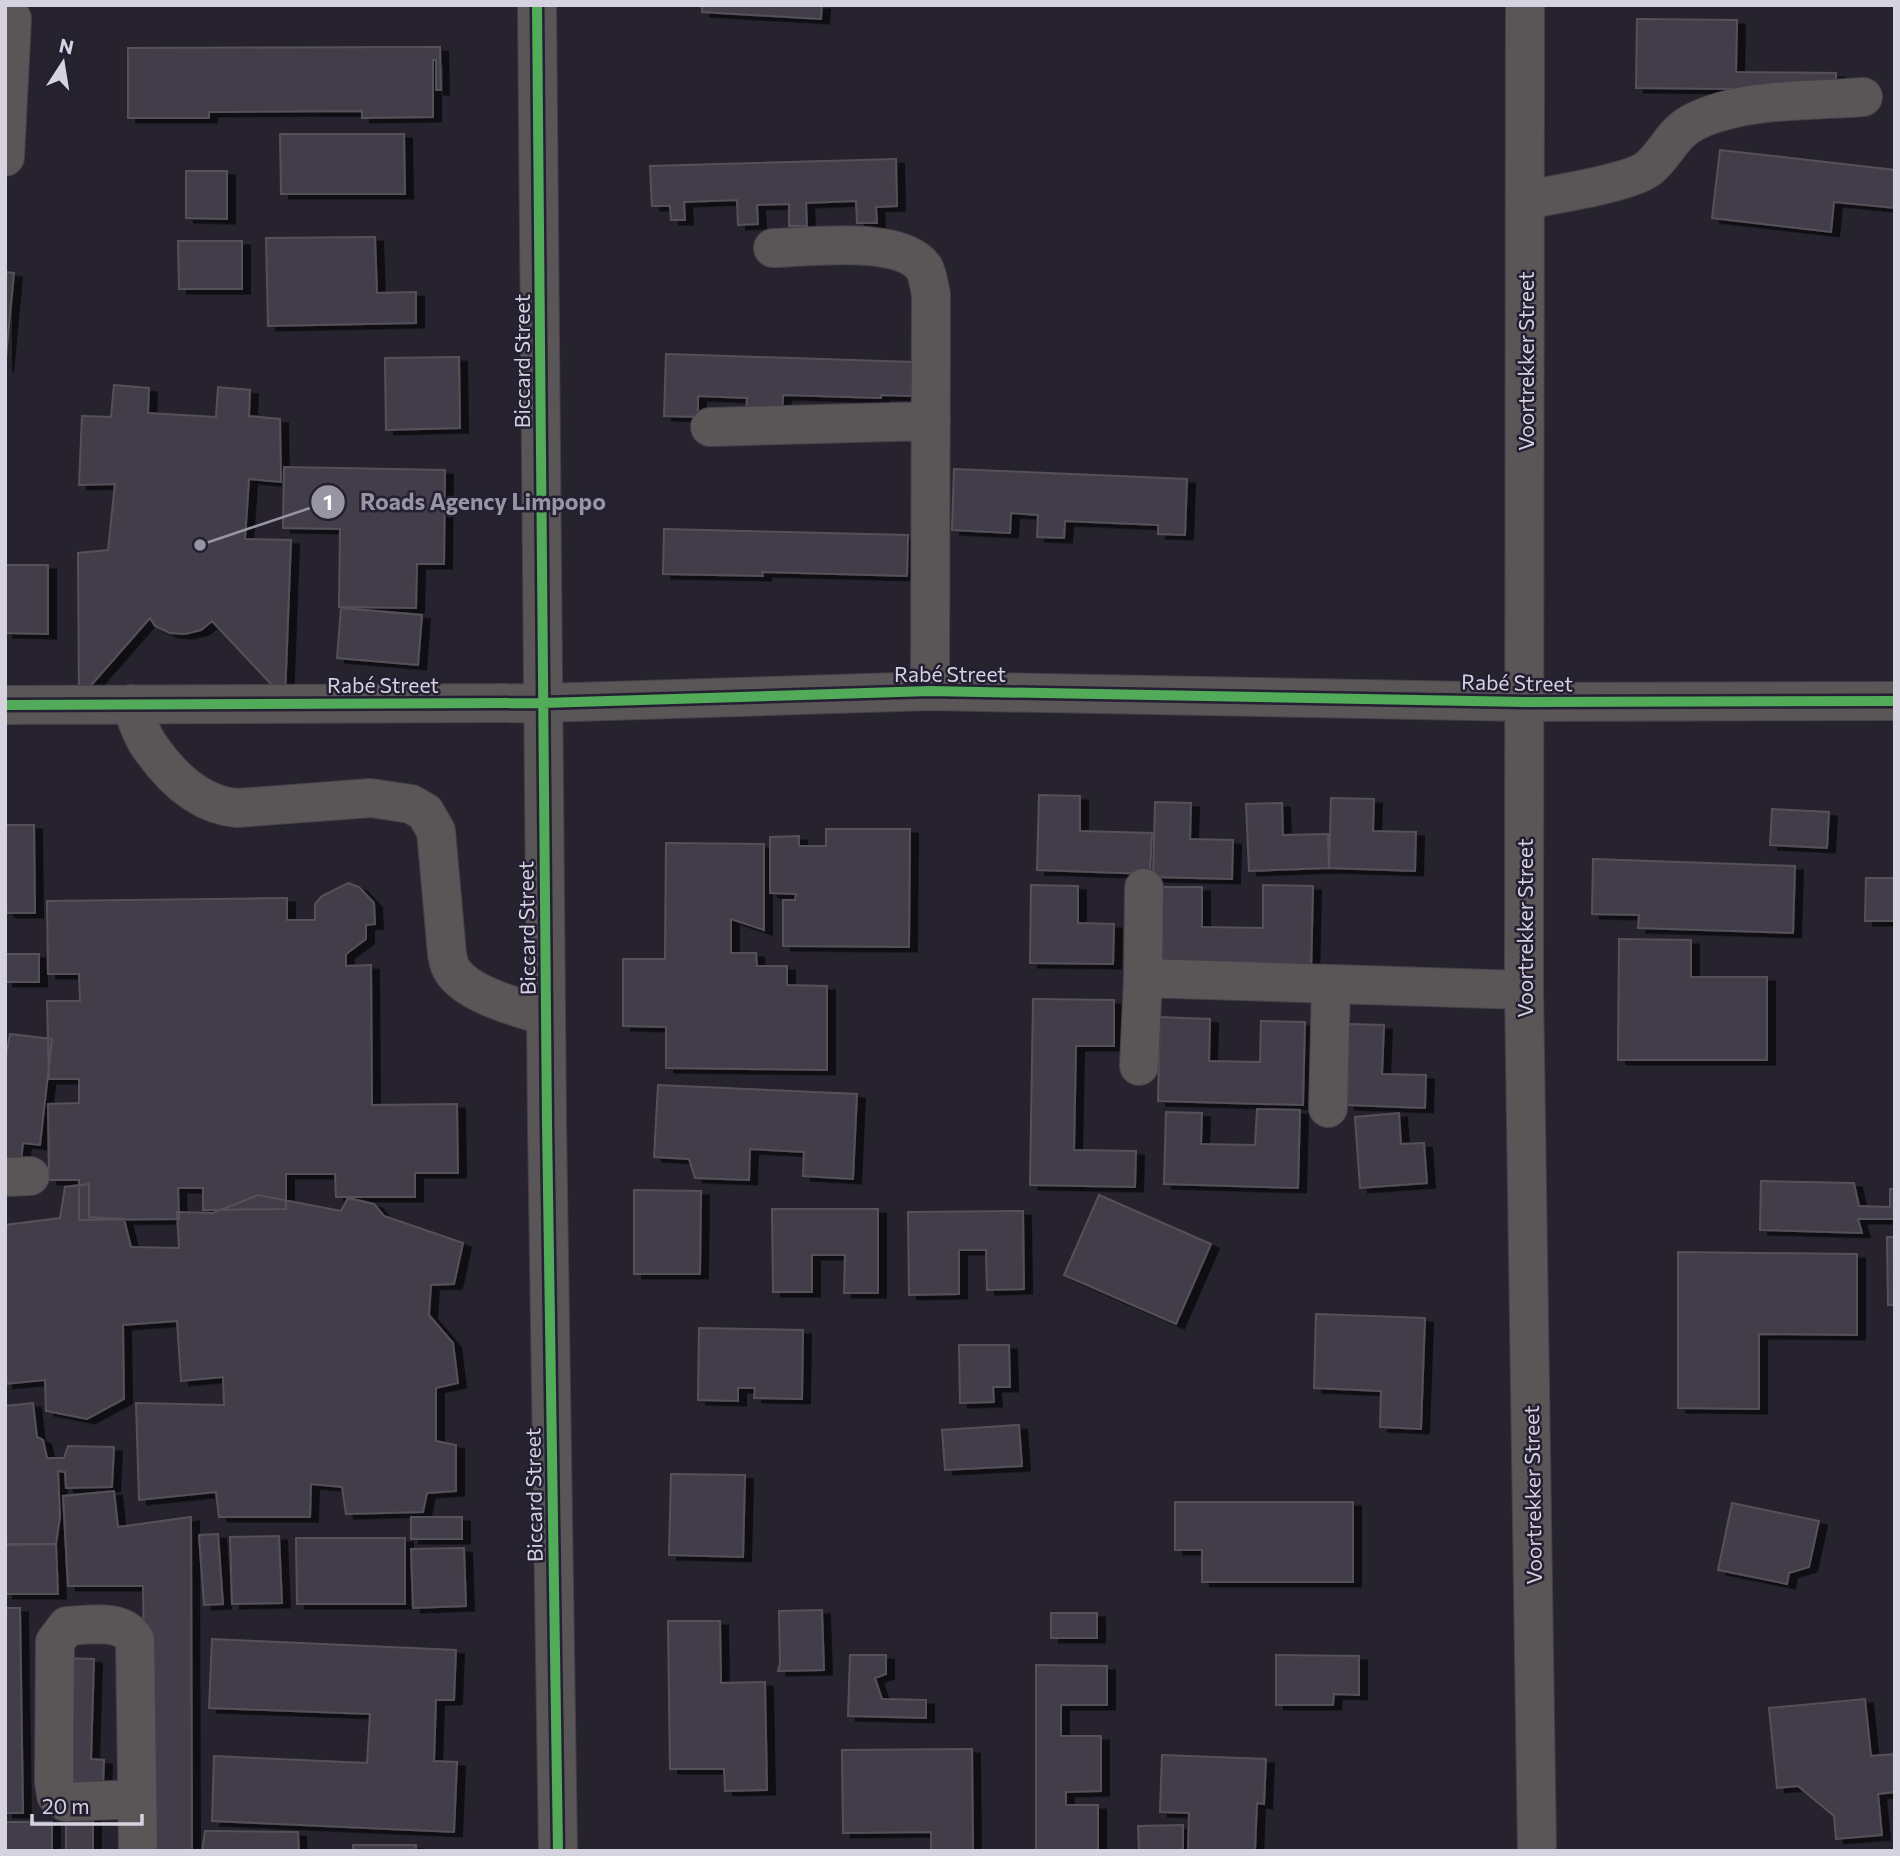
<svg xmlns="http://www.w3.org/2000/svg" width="1900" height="1856" font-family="Commissioner,sans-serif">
<defs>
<filter id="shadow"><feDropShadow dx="8" dy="4.5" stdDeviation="0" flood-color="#0009"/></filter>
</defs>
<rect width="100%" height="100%" fill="#26232e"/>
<!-- building -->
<path fill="#433c48" stroke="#555159" stroke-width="2" filter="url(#shadow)" d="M702,5H822L821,19L702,12Z
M1637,19L1737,20L1736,72L1836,73V90L1636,88Z
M440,47L441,90H436V60H433V117L362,118V111L209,112V118H128V48Z
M280,134H404L405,194H281Z
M1720,150L1895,170V208L1834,202L1831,232L1712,218Z
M896,159L897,206L876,207L877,223H857L856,201L806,203L807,226H789V204L757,205L758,224L738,225L737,200L684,202L685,220H671L670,206H652L650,166Z
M186,171H227V219L186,218Z
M375,237L377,293L416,292V323L268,326L266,238Z
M178,241H242V289H179Z
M5,272L14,273L5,368Z
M666,354L913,362L911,396L881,395V398L783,395L782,418L746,417L747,398L698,396V417L664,416Z
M459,357L460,428L386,430L385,358Z
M114,385L149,388L148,413L216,417L218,387L250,390L249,416L280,419L281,482L249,479L245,539L291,540L285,699L212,621L201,630L185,634L170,633L155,626L150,618L79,699L78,553L108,550L115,484L79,485L82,416L111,417Z
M284,467L445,470L444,564H417L416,608L339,607L340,529L283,528Z
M954,469L1187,479L1185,535L1158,534V525L1065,521L1064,538L1037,537L1038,515L1011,513L1010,533L952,530Z
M664,529L908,535L907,576L762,572L763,576L663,574Z
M5,565H48V634L5,633Z
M341,608L422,615L418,665L337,658Z
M1039,795L1080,796V831L1152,833L1150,874L1037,870Z
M1331,798L1374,799L1373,831L1416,832L1415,871L1329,868Z
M1155,802L1191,803L1190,839L1233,840L1232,879L1153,877Z
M1282,803L1283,835L1328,834L1329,868L1249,871L1246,804Z
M1772,809L1829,812L1827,848L1770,845Z
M5,825H34L35,913H8L5,910Z
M826,829H910L909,947L783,946V900H795L796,894L770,893V837L799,836V846H826Z
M666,843L764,844V930L731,919V953H756L757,966H787V985L827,986V1070L666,1068V1027L623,1026V959H665Z
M1593,859L1795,866L1793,933L1638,928L1639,915L1592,914Z
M1866,878H1895V921H1865Z
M348,883L359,887L374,903L375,924L366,925V939L346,954V966L371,965L372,1105L457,1104L458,1173H415V1197H336L335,1174H286V1209L203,1210V1188H178L179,1219L79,1220V1180H49L48,1104L79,1103V1079H49L47,1001H80L79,974H48L47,901L287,898V920H315V904L322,896Z
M1031,885L1078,886V923L1114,924L1113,964L1030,963Z
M1263,885L1313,886L1311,975L1156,971L1163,887H1202V927L1263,928Z
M1619,939L1691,940V977H1767V1060H1618Z
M5,954H39V982H5Z
M1033,999L1114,1000V1046H1076L1074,1150L1136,1151L1135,1187L1030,1185Z
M1160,1017L1210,1019L1209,1061L1260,1062L1261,1021L1305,1022L1303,1105L1158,1101Z
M1349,1024L1384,1025L1382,1074L1426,1075L1425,1108L1347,1105Z
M10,1034L52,1039L40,1145L23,1143L18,1189L5,1188V1063Z
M658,1085L857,1094L853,1179L803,1176L804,1152L750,1149L749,1180L695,1178L689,1159L654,1157Z
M1257,1109L1300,1110L1298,1188L1164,1184L1166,1112L1202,1113L1201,1144L1255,1145Z
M1399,1113L1401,1144L1424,1143L1427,1183L1360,1188L1355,1117Z
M1761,1181L1854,1183L1859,1206L1890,1207V1189H1895V1219H1858L1862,1233L1760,1230Z
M89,1184V1217L124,1219L131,1247L179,1248L177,1212L213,1213L258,1195L341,1211L348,1198L374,1204L384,1216L463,1243L454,1284L431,1285L429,1315L453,1343L458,1383L436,1388V1441L456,1445V1491L427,1493L423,1512L346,1514L342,1487L311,1484L310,1517H219L216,1492L139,1500L136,1403L224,1405L223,1377L181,1381L177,1321L123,1325L124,1399L87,1419L46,1411L45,1380L5,1384V1225L60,1218L65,1187Z
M634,1190L701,1191L700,1274H634Z
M1099,1195L1211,1244L1176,1324L1064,1275Z
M772,1209H878V1293H844L845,1255H812V1292H773Z
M1023,1211L1024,1289L987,1290L986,1250H959V1294L909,1295L908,1212Z
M1887,1237H1895V1305H1888Z
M1678,1252L1857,1254V1335L1759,1334V1409L1678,1408Z
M1316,1314L1425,1318L1421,1429L1380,1427L1381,1391L1314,1388Z
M699,1328L803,1330L802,1399L754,1398L755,1388H738V1401L698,1400Z
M959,1345H1009L1010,1387H993L994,1402L960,1403Z
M33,1403L37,1437L43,1440L47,1458H64L68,1446L114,1447L112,1487L66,1488L65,1472L58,1471L60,1517L56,1544H5V1406Z
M1019,1425L1022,1466L945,1470L942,1430Z
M671,1474L745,1475L743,1557L669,1555Z
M114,1491L118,1527L191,1517L192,1851H147L143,1586H68L63,1496Z
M1175,1502H1353V1582H1202V1550H1175Z
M1732,1503L1819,1521L1809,1567L1789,1573L1787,1584L1718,1570Z
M411,1517H462V1539H411Z
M218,1534L223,1604L204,1605L199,1535Z
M279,1536L282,1603L232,1604L230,1537Z
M296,1538H405V1604H297Z
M56,1544L58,1594H5V1545Z
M464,1548L466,1606L413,1608L411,1549Z
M5,1608H20L23,1813H5Z
M822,1610L824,1670L778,1671L780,1664L779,1611Z
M1051,1613H1097V1638H1051Z
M668,1621H720L721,1683L765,1682L767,1790L725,1791L724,1769H670Z
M212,1639L456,1650L454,1700H436L434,1761L457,1762L454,1832L212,1821L214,1756L367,1763L370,1714L209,1708Z
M850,1655H886V1674L875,1678L882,1699L926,1700V1718L848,1716Z
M1276,1655L1359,1656V1695L1334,1694L1333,1705H1276Z
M62,1658L94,1659L91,1759L104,1760L102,1811H58Z
M1036,1665L1107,1666V1705H1061V1736H1101V1791L1066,1792V1805H1098V1851H1036Z
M1865,1699L1871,1756L1895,1754V1792L1878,1794L1882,1835L1836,1839L1834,1816L1798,1786L1777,1788L1769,1708Z
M972,1749L973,1851H931V1832L843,1833L842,1750Z
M1162,1755L1266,1759L1264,1804L1257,1803L1255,1851H1188L1189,1813L1160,1812Z
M66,1812L93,1813V1851H66Z
M5,1822H52V1851H5Z
M1183,1825V1851H1139L1138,1826Z
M205,1831L298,1832L299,1851H202Z
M353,1845H416V1851H353Z"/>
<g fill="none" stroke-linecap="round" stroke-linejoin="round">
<!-- minor casing -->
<g stroke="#43404a" stroke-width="40">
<path id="minor" d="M537,5L547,1124L558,1851
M1525,5L1524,990L1537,1851
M5,157L12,19
M1525,200C1551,195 1631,183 1649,168C1666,154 1673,132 1694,122C1741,98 1811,101 1863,97
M773,248C810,247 902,235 924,268C928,275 929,287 931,294L930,691
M710,427L931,421
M131,704C136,717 140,732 148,744C169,775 199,805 237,808L371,798L411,804L425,812L436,831L447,954C448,959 449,966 452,970C467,995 520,1008 546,1016
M5,705L543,703L930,691L1525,702L1895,701
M1143,978L1144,888
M1139,1066L1143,978L1524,990
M1328,1108L1331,984
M5,1177L30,1176
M137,1799L66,1802L56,1795L54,1782L55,1642L67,1626C90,1625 122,1618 135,1640L138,1851"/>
</g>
<!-- minor -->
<use href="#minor" stroke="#5a5657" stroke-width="38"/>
<!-- cycleway casing -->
<g stroke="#241f32" stroke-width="15">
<path id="cycleway" d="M537,5L547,1124L558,1851
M5,705L543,703L930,691L1525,702L1895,701"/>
</g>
<!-- cycleway -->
<use href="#cycleway" stroke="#51ab58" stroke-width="10"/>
</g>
<g text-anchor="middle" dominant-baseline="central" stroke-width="5" stroke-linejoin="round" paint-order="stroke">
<!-- street labels -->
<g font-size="21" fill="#d5d3e0" stroke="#241f32">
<text transform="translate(521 361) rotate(-90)">Biccard Street</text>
<text transform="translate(1525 361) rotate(-90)">Voortrekker Street</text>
<text x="950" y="673">Rabé Street</text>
<text transform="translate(1517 682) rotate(1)">Rabé Street</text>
<text x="383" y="684">Rabé Street</text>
<text transform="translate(526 928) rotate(-91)">Biccard Street</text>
<text transform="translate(1524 928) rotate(-90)">Voortrekker Street</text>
<text transform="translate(533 1495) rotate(-91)">Biccard Street</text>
<text transform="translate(1532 1495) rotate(-91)">Voortrekker Street</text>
</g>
</g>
<!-- callouts -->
<path fill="none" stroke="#9895a2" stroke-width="2.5" d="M200 545L328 502"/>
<g fill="#9895a2" stroke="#241f32" stroke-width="2.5">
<circle cx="200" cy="545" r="7"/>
<circle cx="328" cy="502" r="18"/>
</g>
<g font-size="21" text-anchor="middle" font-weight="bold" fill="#fff">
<text x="328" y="510">1</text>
</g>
<g font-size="23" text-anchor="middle" font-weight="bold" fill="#9895a2" stroke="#241f32" stroke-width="5" stroke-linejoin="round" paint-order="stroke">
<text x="483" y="510">Roads Agency Limpopo</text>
</g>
<!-- border -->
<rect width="1900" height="1856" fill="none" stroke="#d5d3e0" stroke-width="14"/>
<!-- north arrow -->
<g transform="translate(63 63) rotate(12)" stroke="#241f32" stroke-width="5" paint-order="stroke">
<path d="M0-5L12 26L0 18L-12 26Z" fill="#d5d3e0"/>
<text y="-10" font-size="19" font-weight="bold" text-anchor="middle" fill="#d5d3e0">N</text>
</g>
<!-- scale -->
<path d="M32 1814v10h110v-10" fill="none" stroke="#d5d3e0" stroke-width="3.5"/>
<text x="42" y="1814" font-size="21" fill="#d5d3e0" stroke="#241f32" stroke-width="5" paint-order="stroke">20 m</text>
</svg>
